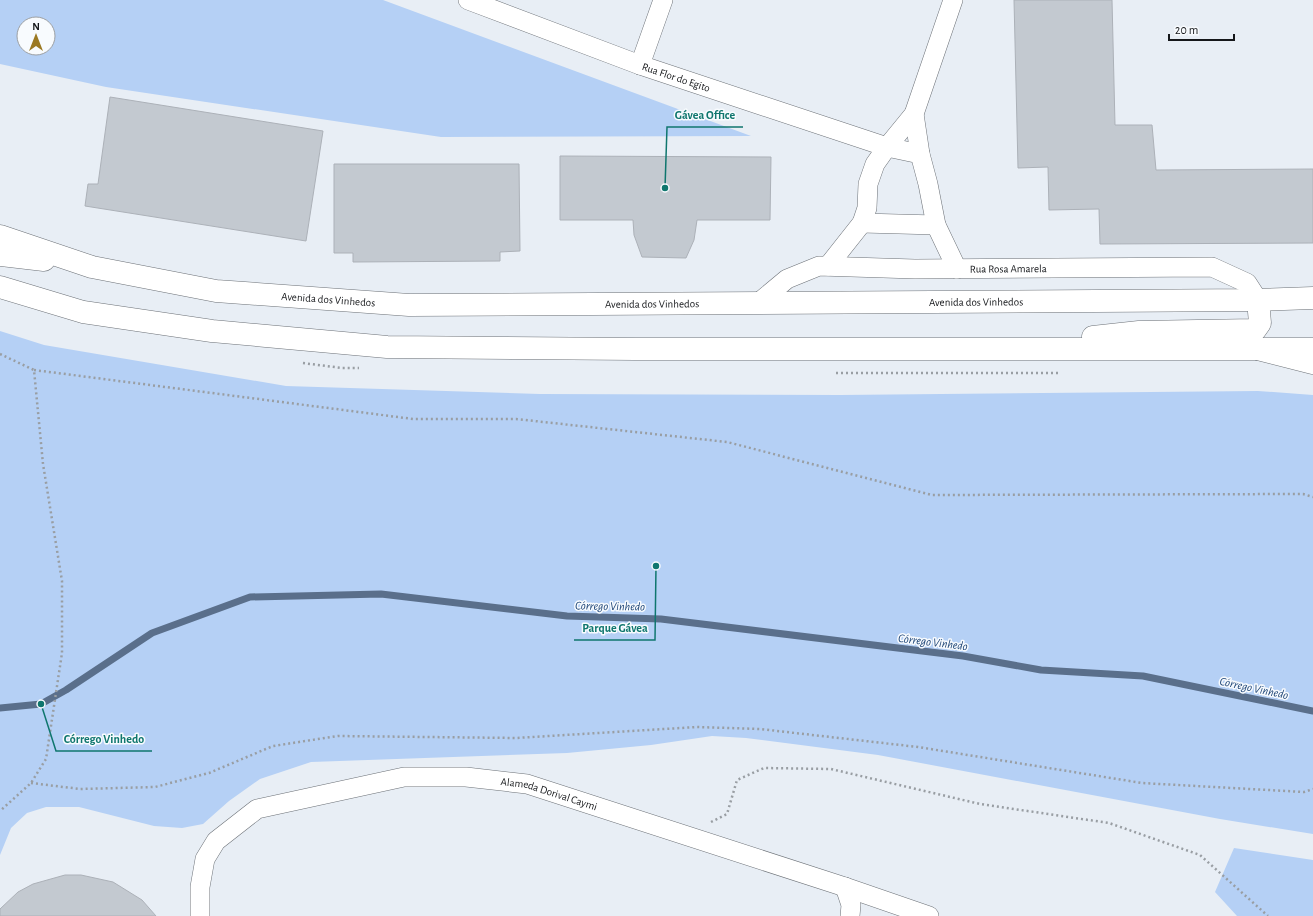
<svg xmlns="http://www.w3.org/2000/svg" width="1313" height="916" font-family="'Alegreya Sans',sans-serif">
<rect width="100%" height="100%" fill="#e8eef5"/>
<!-- green -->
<path fill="#b5d0f5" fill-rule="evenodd" d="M0,0H383L751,136L441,137L106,87L0,64ZM24,24H48V48H24Z
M0,331L44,345L286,386L540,394L840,395L1258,391L1313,395V834L1220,819L878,755L746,738L712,736L651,745L567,753L311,762L260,779L229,801L203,824L182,828L154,826L79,807H46L27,813L11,828L0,855Z
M1234,848L1313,860V916H1237L1215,892Z"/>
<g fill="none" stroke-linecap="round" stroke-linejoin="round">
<!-- stream -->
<path stroke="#5a6f8b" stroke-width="7" d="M0,708L41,704L66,690L152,633L250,597L381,594L567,616L661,619L963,656L1041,670L1143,676L1313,711"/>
</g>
<!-- building -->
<path fill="#c3c9d0" stroke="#acb1b8" d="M1014,0H1112L1115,125H1152L1156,170L1313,169V243L1100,244L1099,209L1049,210L1048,167L1018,168Z
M110,97L323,131L306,241L85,206L88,184H98Z
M560,156L771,157L770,220H697L694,240L686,258L642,257L634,235L633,220H560Z
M334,164H519L520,251L500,252V261L353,262V253H334Z
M65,875H81L113,882L142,900L156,916H0V909L18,892L33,884Z"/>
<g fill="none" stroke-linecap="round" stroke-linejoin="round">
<!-- minor casing -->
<g stroke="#6c7177" stroke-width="20">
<g id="minor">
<path id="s1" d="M468,0L640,65L887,147L920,154"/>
<path d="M640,65L663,0"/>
<path d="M914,114L920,154L928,184L936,225L957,269"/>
<path d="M862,223L936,225"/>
<path d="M828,266L862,223L867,208L868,184L875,164L887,147L914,114L953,0"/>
<path id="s2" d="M757,304L787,279L819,266L915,269L1212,267L1247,283L1258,300"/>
<path d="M845,887L851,905L850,916"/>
<path id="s3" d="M200,916V887L205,859L216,841L257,809L404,777H466L527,784L845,887L929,916"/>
</g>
</g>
<!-- secondary casing -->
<g stroke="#6c7177" stroke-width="23">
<g id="secondary">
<path id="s4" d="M0,236L92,267L216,291L409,305L1258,300L1313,298"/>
<path d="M0,255L44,260"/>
<path d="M0,287L83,312L212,331L387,347L635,349H1313"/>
<path d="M1093,337L1139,332L1255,330L1260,323L1258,300"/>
</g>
</g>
<!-- primary casing -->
<g stroke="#6c7177" stroke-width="23">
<path id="primary" d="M1258,349L1313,363"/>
</g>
<!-- path -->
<path stroke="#999ea3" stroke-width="2.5" stroke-dasharray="2 3" stroke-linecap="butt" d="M0,354L34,370L43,464L62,581V653L46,759L31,783L0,811
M303,363L342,368H359
M34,370L413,419H516L727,442L932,495L1303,494L1313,497
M836,373H1059
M31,783L80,789L155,787L209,773L273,746L338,736L516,738L697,727L760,729L918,747L1142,783L1304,792L1313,789
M711,822L727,814L737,780L764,768L831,769L980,804L1109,823L1200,855L1268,916"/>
<!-- minor -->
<use href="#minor" stroke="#fff" stroke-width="19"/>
<!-- secondary -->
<use href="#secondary" stroke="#fff" stroke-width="22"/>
<!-- primary -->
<use href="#primary" stroke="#fff" stroke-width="22"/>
</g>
<g text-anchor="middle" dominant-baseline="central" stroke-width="3" stroke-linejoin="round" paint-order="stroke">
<!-- street labels -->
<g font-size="11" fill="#15171a" stroke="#f8fbfe">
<text stroke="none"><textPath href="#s1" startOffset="222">Rua Flor do Egito</textPath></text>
<text stroke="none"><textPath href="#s2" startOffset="263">Rua Rosa Amarela</textPath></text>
<text stroke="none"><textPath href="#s4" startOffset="336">Avenida dos Vinhedos</textPath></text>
<text stroke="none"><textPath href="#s4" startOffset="984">Avenida dos Vinhedos</textPath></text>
<text stroke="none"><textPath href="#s4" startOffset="660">Avenida dos Vinhedos</textPath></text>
<text stroke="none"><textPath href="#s3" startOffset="428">Alameda Dorival Caymi</textPath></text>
</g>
<!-- water labels -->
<g font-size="12" font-style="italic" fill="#1b4375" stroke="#f8fbfe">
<text transform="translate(610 606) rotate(1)">Córrego Vinhedo</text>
<text transform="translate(933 642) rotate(7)">Córrego Vinhedo</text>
<text transform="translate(1254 688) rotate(12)">Córrego Vinhedo</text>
</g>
</g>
<!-- callouts -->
<path fill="none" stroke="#0f766e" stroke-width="1.5" d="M665 188L667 127H743M656 566L655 640H574M41 704L56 751H152"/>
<g fill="#0f766e" stroke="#f8fbfe" stroke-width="1.5">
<circle cx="665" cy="188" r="4"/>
<circle cx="656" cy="566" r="4"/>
<circle cx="41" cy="704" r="4"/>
</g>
<g font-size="12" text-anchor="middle" font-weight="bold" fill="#0f766e" stroke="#f8fbfe" stroke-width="3" stroke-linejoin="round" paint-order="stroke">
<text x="705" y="119">Gávea Office</text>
<text x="615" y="632">Parque Gávea</text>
<text x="104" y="743">Córrego Vinhedo</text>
</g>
<!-- north arrow -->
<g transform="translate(36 36)"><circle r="19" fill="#f8fbfe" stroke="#9da0a3"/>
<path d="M0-3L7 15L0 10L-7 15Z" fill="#9b7923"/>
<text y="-6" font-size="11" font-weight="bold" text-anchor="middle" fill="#15171a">N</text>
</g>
<!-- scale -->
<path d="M1169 34v6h65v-6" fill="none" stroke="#15171a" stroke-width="2"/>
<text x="1175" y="34" font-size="12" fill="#15171a" stroke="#f8fbfe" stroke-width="3" paint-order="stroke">20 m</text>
</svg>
